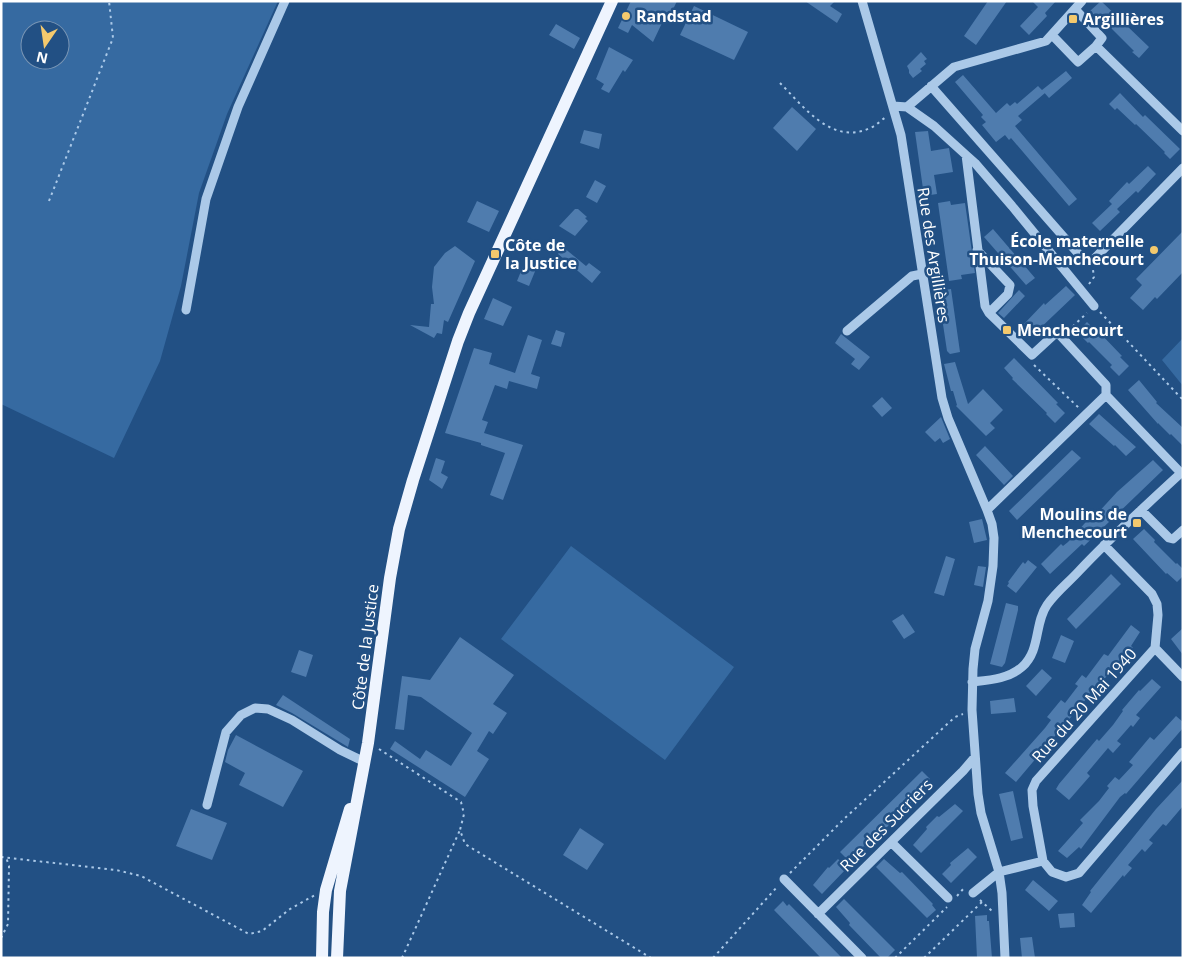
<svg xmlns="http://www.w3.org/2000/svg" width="1184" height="959" font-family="'Open Sans',sans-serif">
<rect width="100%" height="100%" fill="#225084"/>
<!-- green -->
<path fill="#366aa1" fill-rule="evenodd" d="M1,1H278L227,114L199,193L181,286L160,361L114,458L1,404ZM30,30H60V60H30Z
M1183,338V386L1162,360Z
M571,546L734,667L665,760L501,639Z"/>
<!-- building -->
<path fill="#4f7cae" d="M631,1H677L666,24L662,23L653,42L632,25L628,33L618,28Z
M805,1H835L830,6L842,14L837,23Z
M988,1H1007L976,45L964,36Z
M1032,1H1056L1045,13L1047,16L1029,35L1020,26L1038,7Z
M1101,1L1149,47L1139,58L1132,52L1134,51L1098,15L1096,17L1090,11Z
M694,6L748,32L734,60L680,35Z
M556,24L580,38L574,49L549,35Z
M609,47L633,60L625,72L623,70L609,93L601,89L604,84L596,79Z
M921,52L927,59L924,61L926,64L920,69L922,71L913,78L909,73V70L907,66Z
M1066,71L1072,78L1049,98L1042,90Z
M963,75L996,113L1007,103L1010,106L1015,102L1017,104L1038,86L1045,93L1018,116L1022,120L1015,126L1077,199L1069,206L1011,138L1009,140L1005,135L996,142L982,125L986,122L981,117L983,115L955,82Z
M1120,93L1143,117L1145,115L1180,149L1170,159L1164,153L1165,152L1136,124L1135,125L1117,108L1115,110L1109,104Z
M792,107L816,129L797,151L773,128Z
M584,130L602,134L599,149L580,143Z
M928,131L931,151L949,148L953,172L934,175L937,194L924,196L915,132Z
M1148,166L1156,174L1138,193L1136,191L1117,209L1120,212L1100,231L1092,223L1112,204L1109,201L1127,182L1129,184Z
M595,180L606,186L597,203L586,197Z
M477,201L499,211L489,232L467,222Z
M950,201L951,205L965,203L975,273L961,275L962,279L949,281L938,203Z
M575,209H578L587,217L585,218L588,221L575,236L559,226Z
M993,229L1035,278L1026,285L984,237Z
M1183,231V272L1157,299L1155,297L1143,310L1130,298L1142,285L1136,279Z
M455,246L475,261L448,322L444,320L442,334L437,333L434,338L410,325L429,327L431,304H434L432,287L434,267L445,253Z
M563,247L586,266L589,263L601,272L592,283L558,254Z
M524,264L536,269L529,286L517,281Z
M1066,286L1075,295L1034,334L1024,324L1044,303L1045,305Z
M951,289L960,352L950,354L947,351L938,291Z
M1019,290L1025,296L1004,318L998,313Z
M493,298L512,307L503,326L484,319Z
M1087,322L1098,333L1099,332L1122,356L1120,357L1129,366L1119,376L1110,367L1112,365L1089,342L1088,343L1077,332Z
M556,330L565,333L561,347L551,344Z
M841,334L870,357L859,370L851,364L855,359L835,343Z
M528,335L542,340L531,374L540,377L537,389L509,381L507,389L495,385L482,420L488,422L484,433L523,445L503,500L490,495L505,453L481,445V443L445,433L474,348L492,353L489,364L515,373Z
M1014,358L1058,403L1056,404L1065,413L1055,423L1046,414L1047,413L1012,379L1013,378L1004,368Z
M955,362L968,404L983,389L1003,410L990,423L995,428L986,436L956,406L957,405L953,391H951L944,364Z
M1139,380L1157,402L1156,403L1183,428V446L1171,434L1170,435L1158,423V424L1128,390Z
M882,397L892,408L882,417L872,406Z
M1099,414L1136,447L1126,456L1115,445L1114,446L1089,424Z
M941,417L950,439L943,443L940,438L935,442L925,432Z
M985,446L1013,476L1004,485L976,455Z
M1072,450L1081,458L1017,520L1009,511Z
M436,458L445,461L441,473L448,477L442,489L429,480Z
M1153,460L1163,470L1084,546L1082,544L1050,574L1041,564L1061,544L1063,546L1068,542L1093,514L1095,516L1117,492Z
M982,519L987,540L974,543L969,522Z
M1144,529L1155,540L1154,542L1176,564L1177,563L1183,569V576L1177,582L1167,573L1166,574L1133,539Z
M946,556L955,559L944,596L934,593Z
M1028,560L1037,567L1016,593L1007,586L1009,583L1008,582L1023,562L1025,564Z
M978,566L986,567L983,587L974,585Z
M1111,574L1121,584L1076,629L1067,619Z
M1006,603L1018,606V610L1005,663L1002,667L990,664Z
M903,614L915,632L904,639L892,621Z
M1131,625L1140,632L1131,646L1133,648L1093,691L1016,782L1005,773L1045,728L1051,720L1047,717L1061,700L1065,703L1078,686L1075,684L1082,675L1086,678L1104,654L1108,656Z
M1183,628V655L1171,639Z
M1061,635L1074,641L1065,663L1052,658Z
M460,637L514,675L493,704L507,713L493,734L489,731L477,751L489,759L465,797L390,749L395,741L420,759L426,750L451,766L472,733L421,697L408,695L404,730L395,729L402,676L430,680Z
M299,650L313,655L306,677L291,672Z
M1042,669L1052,678L1036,696L1026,686Z
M1152,679L1161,687L1136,715L1140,718L1133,727L1131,725L1117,741L1121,744L1113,753L1108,748L1087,773L1090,776L1069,800L1056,789L1059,784L1097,739L1099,741L1113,725L1123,711L1122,710L1139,690L1140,691Z
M283,695L350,739L348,747L292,713L276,705Z
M1014,698L1016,712L991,714L990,701Z
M1176,716L1183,722V728L1126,794L1125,793L1120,797L1081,849L1079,847L1067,858L1058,851L1083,823L1080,820L1099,801L1109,788L1107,786L1115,777L1119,780L1133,765L1129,762L1150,737L1154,740Z
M236,735L303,771L283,807L239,785L245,773L225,762L228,750Z
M922,771L930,779L916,795L918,796L866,848L864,846L848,860L840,852Z
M1183,780V806L1166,826L1163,824L1149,840L1153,843L1145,852L1142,849L1128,865L1132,868L1124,877L1123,875L1091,913L1082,905L1091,892L1090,891L1156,809Z
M1013,791L1023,838L1011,841L999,794Z
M955,804L963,811L921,853L913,845L927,829L926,827L937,816L939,817Z
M191,809L227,823L212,860L176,846Z
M580,828L604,844L587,870L563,855Z
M968,848L977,857L951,883L942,874L951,865L950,863Z
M838,859L847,868L822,894L813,885L828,867L829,868Z
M884,859L900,873L902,872L933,904L932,905L936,910L927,918L876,867Z
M1033,880L1058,901L1049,911L1025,890Z
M844,899L895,950L887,958H881L849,925L850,923L836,907Z
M783,901L787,906L789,904L842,958H821L774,910Z
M1074,913L1075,927L1060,928L1058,914Z
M987,915V921H989L992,958H977L975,916Z
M1032,937L1035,958H1022L1020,938Z"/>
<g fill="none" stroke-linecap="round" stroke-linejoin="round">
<!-- path -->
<path stroke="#abc9e8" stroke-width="2" stroke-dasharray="2.5 4" stroke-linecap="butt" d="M780,83C803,106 832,146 870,128C876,126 881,120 886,117
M49,201L113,38L109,1
M1089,284L1094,277L1093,270
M1100,312L1183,400
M1068,331L1087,313
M1034,365L1079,408
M379,749L461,802L464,814L460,830L465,844L651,958
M1,857L116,870L141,876L249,934L262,931L290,909L315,895
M790,873L845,818L955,717L963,714
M957,896L964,888
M980,900L993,912
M1,938L8,924L9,866L6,857
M402,958L460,830
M713,958L777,887
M895,958L947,907
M924,958L982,902"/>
<!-- minor -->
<path stroke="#abc9e8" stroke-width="9" d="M862,1L901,135L942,398L948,418L987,510L992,524L994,538L993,566L988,601L975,649L973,669L972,710L978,794L981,813L999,872L1002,893L1005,958
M1075,9L1102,38L1096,46L1183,131
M1052,35L1078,62L1096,46
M931,86L1083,259L1092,261L1183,168
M893,106L907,107L934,126L966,155L985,306L989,313L1032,355L1057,332L1106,385V395L1181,473C1146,505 1111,537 1079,571C1069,582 1056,592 1047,605C1034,624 1041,650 1022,667C1008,679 990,680 972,682
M907,107L954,67L1046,41L1082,1
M966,155L975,163L1012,206L1094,306
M977,250L1010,285L1008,294L989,313
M186,310L206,199L238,107L285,1
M847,331L912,276L922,274
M987,510L1106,395
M1141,510L1169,538L1173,539L1183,530
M1104,545L1152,594L1157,604L1158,615L1155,648L1036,781L1032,790L1033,806L1043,861L1052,872L1066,877L1079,873L1183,752
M1155,648L1183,677
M207,805L226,732L241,715L255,708L268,709L292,720L340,750L365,762
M891,842L948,898
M784,879L862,958
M973,893L999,872L1043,861
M818,914L963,771L975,757"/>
<!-- major -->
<path stroke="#eef4fe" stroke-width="12" d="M322,958L323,912L326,890L350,809
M337,958L340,891L368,743L390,578L399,529L413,480L458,341L469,313L612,1"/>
</g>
<!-- markers -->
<g fill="#f4c96d" stroke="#225084" stroke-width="2">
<circle cx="626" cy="16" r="5"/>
<rect x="1068" y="14" width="10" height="10" rx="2.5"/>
<circle cx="1154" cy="250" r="5"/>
<rect x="490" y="249" width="10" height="10" rx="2.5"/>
<rect x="1002" y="325" width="10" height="10" rx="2.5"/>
<rect x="1132" y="518" width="10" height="10" rx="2.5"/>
</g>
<g text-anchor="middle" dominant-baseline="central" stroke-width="5" stroke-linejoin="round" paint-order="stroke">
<!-- poi labels -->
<g font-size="16" font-weight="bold" fill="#fff" stroke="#225084" text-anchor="start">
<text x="636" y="16">Randstad</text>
<text x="1083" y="19">Argillières</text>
<text x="1144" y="241" text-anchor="end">École maternelle<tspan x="1144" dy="18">Thuison-Menchecourt</tspan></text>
<text x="505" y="245">Côte de<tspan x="505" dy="18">la Justice</tspan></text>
<text x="1017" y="330">Menchecourt</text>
<text x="1127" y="514" text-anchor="end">Moulins de<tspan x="1127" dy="18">Menchecourt</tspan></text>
</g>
<!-- street labels -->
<g font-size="16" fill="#fff" stroke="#225084">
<text transform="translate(934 255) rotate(81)">Rue des Argillières</text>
<text transform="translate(365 647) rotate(-83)">Côte de la Justice</text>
<text transform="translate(1084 705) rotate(-48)">Rue du 20 Mai 1940</text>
<text transform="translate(886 825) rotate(-45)">Rue des Sucriers</text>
</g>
</g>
<!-- border -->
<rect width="1184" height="959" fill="none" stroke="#ffffff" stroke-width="5"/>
<!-- north arrow -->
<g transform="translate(45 45) rotate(193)"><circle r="24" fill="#225084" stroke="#7a96b5"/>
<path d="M0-4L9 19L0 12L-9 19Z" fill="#f4c96d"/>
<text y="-8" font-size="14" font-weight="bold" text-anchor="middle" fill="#ffffff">N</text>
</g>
</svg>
